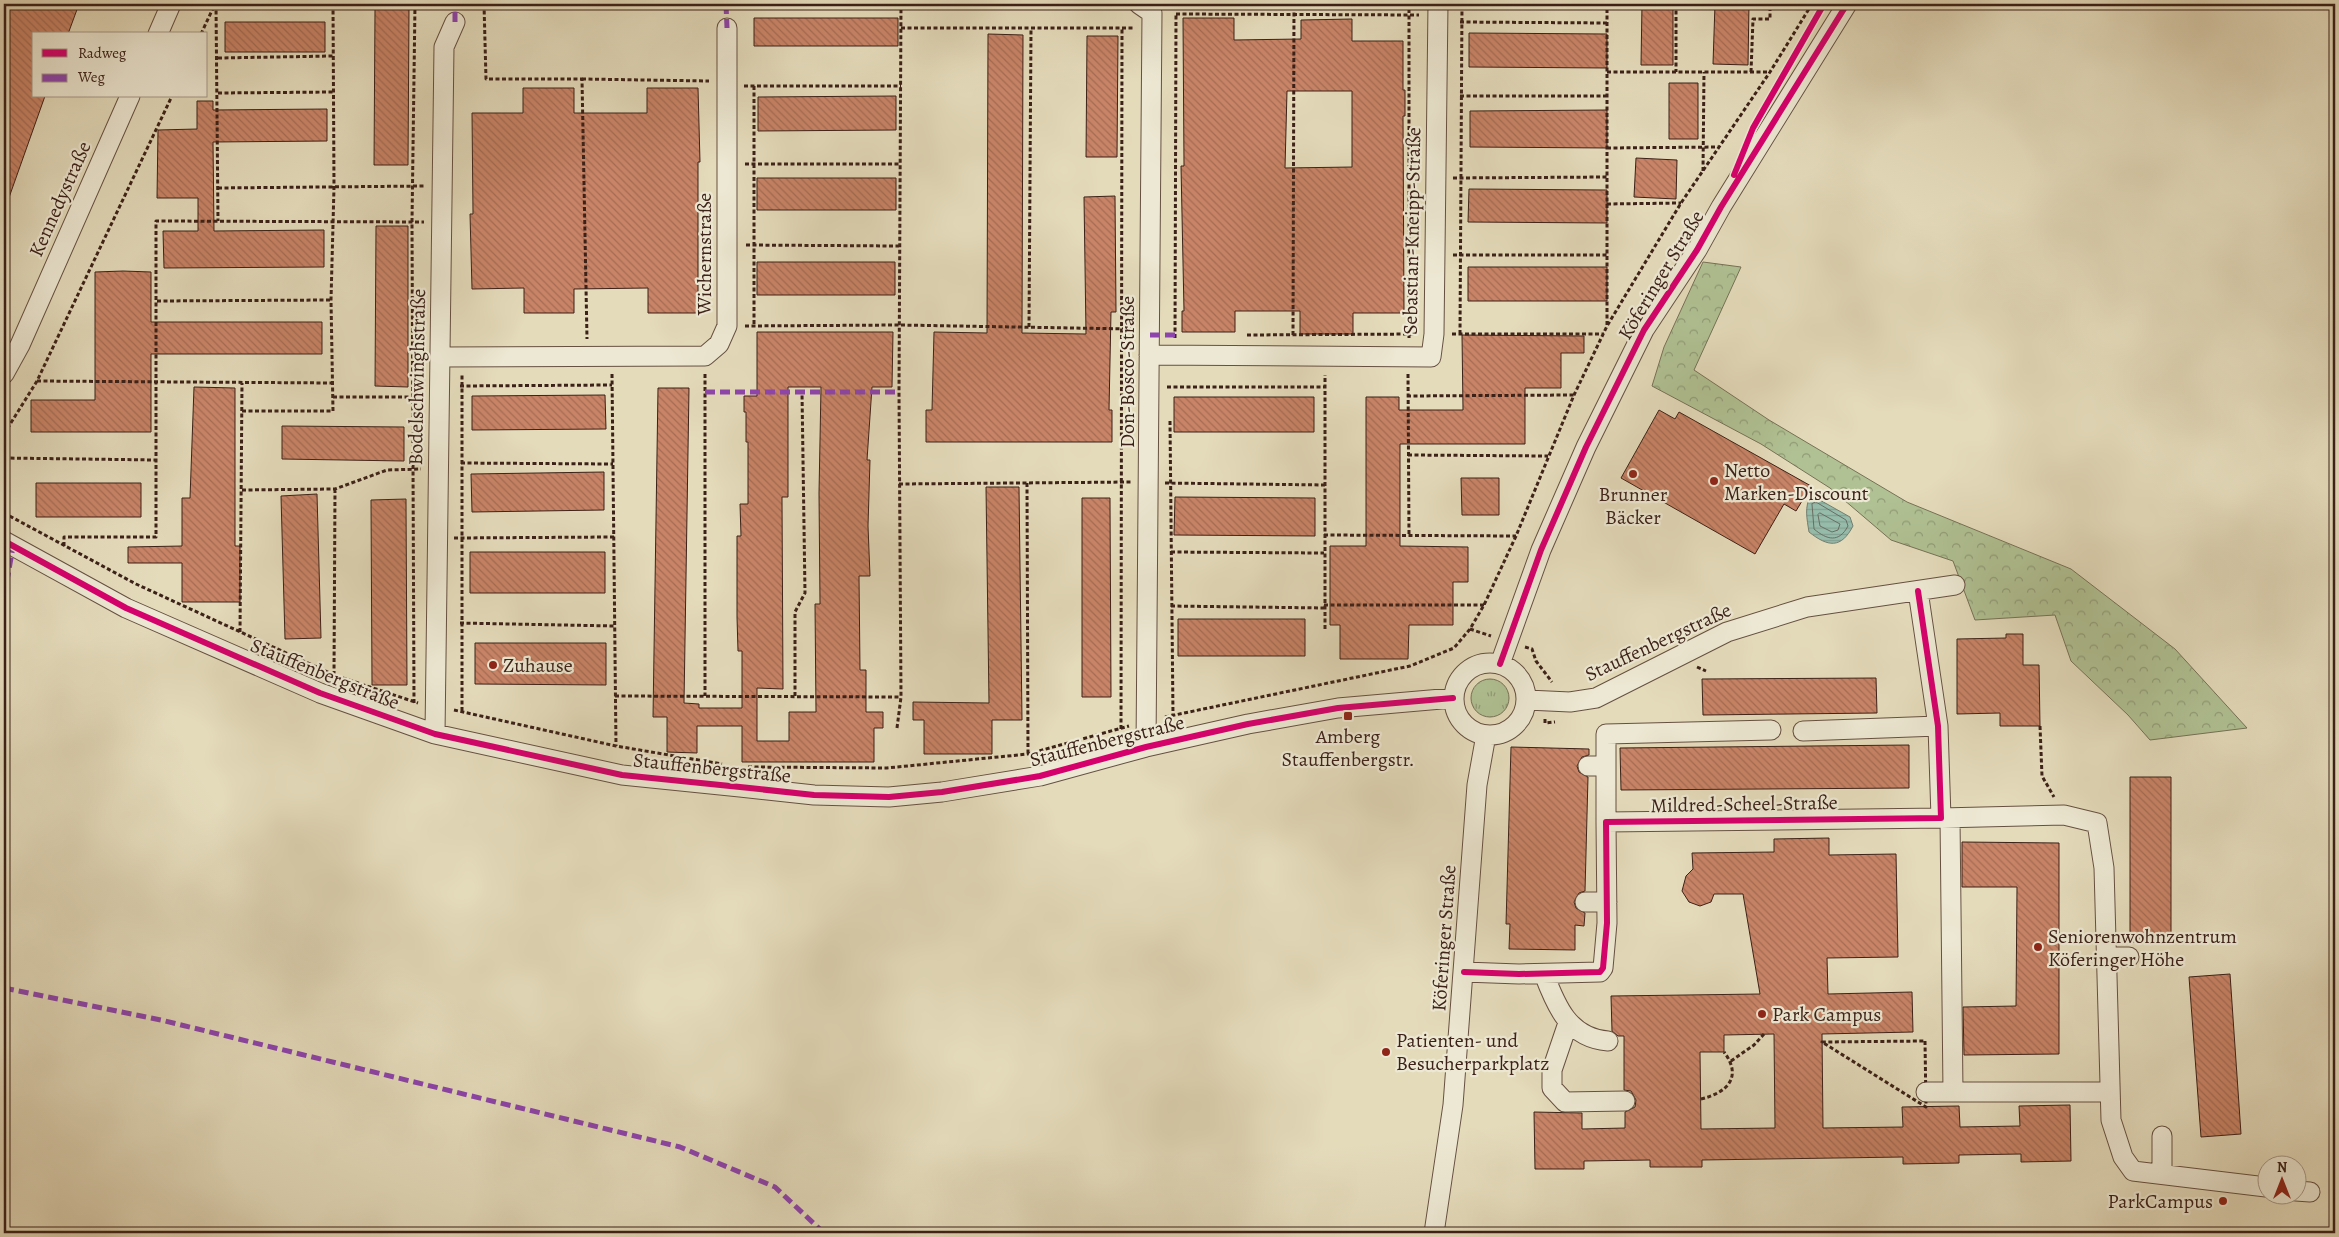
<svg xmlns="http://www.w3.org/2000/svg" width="2339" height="1237" font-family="Alegreya,serif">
<defs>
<pattern id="grass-tufts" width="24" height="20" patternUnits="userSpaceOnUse" patternTransform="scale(1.25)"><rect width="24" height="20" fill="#b0c193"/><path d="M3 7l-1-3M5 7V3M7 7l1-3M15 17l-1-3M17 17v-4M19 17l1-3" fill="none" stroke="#909c77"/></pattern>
<pattern id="forest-crowns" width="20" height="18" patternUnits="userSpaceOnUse" patternTransform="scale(1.25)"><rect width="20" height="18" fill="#b0c193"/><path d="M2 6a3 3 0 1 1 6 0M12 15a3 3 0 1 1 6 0" fill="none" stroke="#909c77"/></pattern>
<pattern id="water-rules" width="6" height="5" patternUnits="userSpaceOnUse" patternTransform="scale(1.25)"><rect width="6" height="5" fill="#96bcab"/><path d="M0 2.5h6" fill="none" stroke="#82a192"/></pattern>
<pattern id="building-back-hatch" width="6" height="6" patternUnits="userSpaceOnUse" patternTransform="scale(1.25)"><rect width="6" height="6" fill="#c98467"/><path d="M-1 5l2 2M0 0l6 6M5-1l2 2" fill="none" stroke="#a46c54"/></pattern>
</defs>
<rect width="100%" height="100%" fill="#e4dbbb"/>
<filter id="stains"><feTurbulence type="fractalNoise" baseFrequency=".004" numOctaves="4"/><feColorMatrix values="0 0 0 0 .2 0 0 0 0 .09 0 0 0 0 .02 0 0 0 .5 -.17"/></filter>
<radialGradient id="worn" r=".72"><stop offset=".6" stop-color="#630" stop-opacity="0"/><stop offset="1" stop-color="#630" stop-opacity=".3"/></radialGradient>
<!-- grass -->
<path fill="url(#grass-tufts)" stroke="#767156" d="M1471 698a19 19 0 1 1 38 0a19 19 0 1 1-38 0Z"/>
<!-- forest -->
<path fill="url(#forest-crowns)" stroke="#767156" d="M1703,262L1741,267L1694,370L1769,420L1907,502L2071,569L2175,649L2247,728L2150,740L2128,715L2071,661L2055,615L1975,620L1953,561L1891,540L1830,488L1761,444L1652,386L1664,347Z"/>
<!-- water -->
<path fill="url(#water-rules)" stroke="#727e70" d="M1811,495L1850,517L1853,526C1841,549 1828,547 1809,532C1807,519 1804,507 1811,495Z"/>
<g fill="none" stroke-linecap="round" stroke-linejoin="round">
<!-- shore -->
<path stroke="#696e62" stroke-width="1" d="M1816,502L1846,520L1848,526C1839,543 1827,540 1814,529L1812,504Z
M1820,513L1840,524L1838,530L1832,532L1820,526L1818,515Z"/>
</g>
<!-- building -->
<path fill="url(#building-back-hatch)" stroke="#3c2118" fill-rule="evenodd" d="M7,4H79L68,34H34V96H45L6,206L4,205V12Z
M1642,4H1673V65H1641Z
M1715,4H1749L1748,65L1713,64Z
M375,9H409L408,165H374Z
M754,18H898V46H754Z
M1183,18H1234V40L1301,39V20L1352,19V41H1403V90H1405V116H1403L1404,313H1353V334H1300V311H1235V332H1182V311H1184L1181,166H1184ZM1287,91H1352V167L1285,168Z
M225,22H325V52H225Z
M1469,33L1607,34V68L1469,67Z
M988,34L1023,35L1022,333L1086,334L1084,197L1115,196L1116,312H1111L1109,410H1112V442H926V410H932L934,332L987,333Z
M1087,36H1118L1117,157H1086Z
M1669,83H1698V139H1669Z
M523,88H574V113H647V88H698L700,162H698V313H648V288L574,289V313H524V288L472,289L470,214H473L472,113H523Z
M896,96V130L758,131V97Z
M197,101H213V110L327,109V141L213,142L214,231L324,230V267L164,268L163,231H198V198H157L158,130L197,129Z
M1607,110V148L1470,147V111Z
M1636,158L1677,160L1676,199L1634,197Z
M757,178H896V210H757Z
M1469,189L1607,190V223L1468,222Z
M376,226H408V387L375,386Z
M757,262H895V295H757Z
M1468,267H1607V301H1468Z
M123,271L151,272V322H322V354H151V432H31V400H95V272Z
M757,332H893L892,387H872L867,460H870L868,526L870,576H859L860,670H866V712H883V728H874V762H742V726H697V753L667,752V717H653L658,388H689L684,703L699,704V708H742V651H738L737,617V536H741L740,504H748V442H746V412H744V396H757ZM788,387H821L819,493L820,604H815L816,712H789V741H757V688L783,689L782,497H788Z
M1462,335L1584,336V353H1561V388H1525V444H1400V546L1468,547V582H1453V625H1409L1408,659H1340V625H1330V546H1366V397H1399V410H1463Z
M194,387L235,388V546H240V602H182V563H128V547L182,546V498H190Z
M605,395L606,429L472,430V396Z
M1174,397H1314V432H1174Z
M1659,410L1675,419L1679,412L1811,486L1796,511L1784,504L1755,554L1621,478Z
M282,426L404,427V461L282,459Z
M604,472V510L472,512L471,474Z
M1461,478H1499V515H1462Z
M36,483H141V517H36Z
M986,487H1019L1022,720H992V754H924V720H913V702L989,703Z
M317,494L321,638L285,639L281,496Z
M1175,497L1315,498V536L1174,535Z
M1082,498H1110L1111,697H1082Z
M406,499L407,685H372L371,500Z
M470,552H605V593H470Z
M1178,619H1305V656H1178Z
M2006,634H2023V665H2039L2040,726H2000V713L1957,714V639L2006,638Z
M475,643H606V685L475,684Z
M1876,678L1877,713L1703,715L1702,679Z
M1909,745V788L1621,790L1620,748Z
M1511,747L1589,749V755L1582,757L1577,766L1579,772L1588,777L1585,891L1579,893L1574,902L1576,908L1585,913L1584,926L1575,925V950L1509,949L1510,924H1506Z
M2130,777H2171V942H2130Z
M1829,838V855L1896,854L1898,957L1827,958L1828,994L1912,992L1913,1032L1822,1034L1823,1128L1903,1127L1902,1107L1959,1106L1960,1127L2020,1126L2019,1106L2070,1105L2071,1161L2021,1162V1154L1959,1155V1163L1903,1164V1157L1702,1160V1167H1650V1160L1584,1161V1169H1535L1534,1112L1582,1113V1129L1625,1128V1112L1635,1107L1636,1100L1631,1091L1624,1090V1036H1618L1612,1031L1611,996L1760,994L1743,894H1714L1711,902L1700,906L1689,902L1682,891L1686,876L1693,869L1692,853L1774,852V839ZM1774,1034L1775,1128L1701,1129L1700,1052H1724V1035Z
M1962,842L2059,843V1054L1964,1055L1963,1007L2016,1006L2017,887H1962Z
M2230,974L2241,1134L2201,1137L2189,977Z"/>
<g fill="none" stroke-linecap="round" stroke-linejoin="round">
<!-- minor casing -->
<g stroke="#665041" stroke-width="21">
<path id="minor" d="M1139,4L1152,13L1146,747
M158,34L171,4
M1149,355L1431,357L1434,334L1438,4
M440,357L705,356L719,344L727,326V28
M4,374L20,345L130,96
M4,541L126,608L320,693L435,734L622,775L740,787L814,795L889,797L942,792L1040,776L1146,747L1248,724L1338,708L1453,698
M1454 699a36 36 0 1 1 72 0a36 36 0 1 1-72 0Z
M1500,664L1541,550L1586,447L1644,330L1697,250L1721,207L1847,4
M1527,700L1570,702L1596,698L1727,632L1807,607L1955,585
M1803,731L1938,726
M435,734L444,47L455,22
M1588,766H1606
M1941,818L2064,815L2097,823L2104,868L2111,1120L2123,1157L2133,1171L2266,1187
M1950,818L1953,1092
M1606,822V734L1771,730
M1585,902H1607
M2106,957H2129
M1464,972L1519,974L1600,972L1603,968L1607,923L1606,822L1941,818L1938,726L1918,591
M1544,974C1556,1006 1569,1038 1608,1041
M1568,1023L1552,1070V1088L1565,1102L1625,1101
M1926,1092H2110
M2162,1136V1174
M2296,1191L2310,1192
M1434,1233L1453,1105L1477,785L1486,735"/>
</g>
<!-- path -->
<path stroke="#3c2118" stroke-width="3" stroke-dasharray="4 2.5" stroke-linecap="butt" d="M216,4L218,221
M484,4L486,79H582L587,339
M1676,4V72
M1176,14L1419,15
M1460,22L1607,23
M901,28H1135
M68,33L69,34
M201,34L215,4
M218,58L333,56
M1607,72H1769
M1751,72L1753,19H1770V4
M582,79L709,81
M744,86H901
M754,86V326
M218,93L334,92
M1460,96H1607
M1607,148L1719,147
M745,164H900
M1703,171L1704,72
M1453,178L1607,177
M218,188L425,186
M1607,204L1681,203
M746,245L899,246
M1453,255H1607
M157,301L331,300
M1607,325V4
M745,326L899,325L1131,329
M1029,327L1031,28
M1452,334H1604
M1460,334L1462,4
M1247,335L1416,334
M1293,335L1294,4
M1175,338L1176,14
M1409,338V4
M612,374L616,746
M705,374V696
M1408,374L1409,535
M37,381L333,383
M460,386L612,385
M1167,387H1324
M1407,396L1574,395
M333,397H423
M242,411H333L331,300L334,187L333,4
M1170,421L1173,715
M4,434L37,381L172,96
M1408,455L1548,456
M4,458L156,460
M461,463L613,464
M1027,483L1028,754
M1165,483L1325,485
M899,484L1131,482
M242,490L335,489L387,470L421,469
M4,513L136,584L334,675L418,703
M1324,535L1516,536
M454,538L614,537
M64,546V537H156V221L424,222
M1171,552L1324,553
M1324,605H1484
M1171,606L1325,608
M460,623L615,626
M1325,629V375
M1470,629L1491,636
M240,632L242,383
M1525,647L1532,649L1536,661L1552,682
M1697,667L1706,671
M334,675L335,489
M615,696L901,697
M795,696V612L805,593L802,392
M414,703L412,222L415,4
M454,710L616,746L722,764
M462,711V374
M1165,717L1410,666L1454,648L1470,629L1484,605L1516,536L1574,395L1607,326L1681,203L1770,72L1812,4
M1545,719V723L1555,722
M2040,726L2042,776L2054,797
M897,728L901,697L899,392L901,4
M1121,729L1122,29
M748,767L887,768L1028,754L1129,726
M1925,1041L1926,1107L1822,1042Z
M1731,1061L1754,1045L1764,1034
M1701,1099C1727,1093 1743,1077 1724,1052"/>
<!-- minor -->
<use href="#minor" stroke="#ede8d3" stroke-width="19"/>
<!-- quiet -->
<path stroke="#8e44ad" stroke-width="5" stroke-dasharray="10 5" stroke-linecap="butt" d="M726,4L727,28
M455,22V4
M1150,335H1175
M705,392H899
M4,597L13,547
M4,988L161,1020L680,1147L775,1187L824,1233"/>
<!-- cycleway casing -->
<g stroke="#ede8d3" stroke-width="9">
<path id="cycleway" d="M1734,175L1753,128L1824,4
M4,541L126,608L320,693L435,734L622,775L740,787L814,795L889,797L942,792L1040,776L1146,747L1248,724L1338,708L1453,698
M1500,664L1541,550L1586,447L1644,330L1697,250L1721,207L1847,4
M1464,972L1519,974L1600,972L1603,968L1607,923L1606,822L1941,818L1938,726L1918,591"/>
</g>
<!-- cycleway -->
<use href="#cycleway" stroke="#d6006c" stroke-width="6"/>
</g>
<!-- markers -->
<g fill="#8f2418" stroke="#ede8d3" stroke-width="2">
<circle cx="1633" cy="474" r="5"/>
<circle cx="1714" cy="481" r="5"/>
<circle cx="493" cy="665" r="5"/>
<rect x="1343" y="711" width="10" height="10" rx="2.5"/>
<circle cx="2038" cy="947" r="5"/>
<circle cx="1762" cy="1014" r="5"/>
<circle cx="1386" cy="1052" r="5"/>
<circle cx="2223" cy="1201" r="5"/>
</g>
<g text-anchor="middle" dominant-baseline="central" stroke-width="4.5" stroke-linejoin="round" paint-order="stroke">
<!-- street labels -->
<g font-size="20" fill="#3c2118" stroke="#ede8d3">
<text transform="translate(60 199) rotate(-66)">Kennedystraße</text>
<text transform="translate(1412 231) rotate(-89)">Sebastian-Kneipp-Straße</text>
<text transform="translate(704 254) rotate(-90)">Wichernstraße</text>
<text transform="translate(1661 275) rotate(-59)">Köferinger Straße</text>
<text transform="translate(1127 372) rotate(-90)">Don-Bosco-Straße</text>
<text transform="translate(417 377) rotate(-89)">Bodelschwinghstraße</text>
<text transform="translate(1658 642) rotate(-25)">Stauffenbergstraße</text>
<text transform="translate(325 674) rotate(22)">Stauffenbergstraße</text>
<text transform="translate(1107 741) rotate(-14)">Stauffenbergstraße</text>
<text transform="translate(712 768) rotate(6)">Stauffenbergstraße</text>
<text transform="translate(1744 804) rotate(-1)">Mildred-Scheel-Straße</text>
<text transform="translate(1444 938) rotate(-86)">Köferinger Straße</text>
</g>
<!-- poi labels -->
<g font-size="20" fill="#3c2118" stroke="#ede8d3" text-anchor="start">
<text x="1724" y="470">Netto<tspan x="1724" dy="23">Marken-Discount</tspan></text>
<text x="1633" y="494" text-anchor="middle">Brunner<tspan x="1633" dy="23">Bäcker</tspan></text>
<text x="503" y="665">Zuhause</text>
<text x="1348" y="736" text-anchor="middle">Amberg<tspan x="1348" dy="23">Stauffenbergstr.</tspan></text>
<text x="2048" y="936">Seniorenwohnzentrum<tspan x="2048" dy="23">Köferinger Höhe</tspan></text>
<text x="1772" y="1014">Park Campus</text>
<text x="1396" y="1040">Patienten- und<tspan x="1396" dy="23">Besucherparkplatz</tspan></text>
<text x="2213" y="1201" text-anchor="end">ParkCampus</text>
</g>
</g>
<!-- margin -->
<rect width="2339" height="1237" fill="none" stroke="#e4dbbb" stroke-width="20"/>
<rect x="5" y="5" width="2329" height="1227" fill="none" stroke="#3c2118" stroke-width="2.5"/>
<rect x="10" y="10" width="2319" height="1217" fill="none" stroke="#3c2118"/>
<!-- legend -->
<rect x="32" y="32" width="175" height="65" fill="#ede8d3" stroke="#a69888"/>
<rect x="42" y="49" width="25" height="8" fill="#d6006c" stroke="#a69888"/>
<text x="78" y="58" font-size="15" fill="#3c2118">Radweg</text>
<rect x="42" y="74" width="25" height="8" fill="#8e44ad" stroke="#a69888"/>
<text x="78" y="82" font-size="15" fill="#3c2118">Weg</text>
<!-- north arrow -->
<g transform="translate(2282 1180)"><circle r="24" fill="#ede8d3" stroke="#a69888"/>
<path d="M0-4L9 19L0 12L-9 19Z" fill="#8f2418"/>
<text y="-8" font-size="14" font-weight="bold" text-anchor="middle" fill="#3c2118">N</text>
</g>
<rect width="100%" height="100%" filter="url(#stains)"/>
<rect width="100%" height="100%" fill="url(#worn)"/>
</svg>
